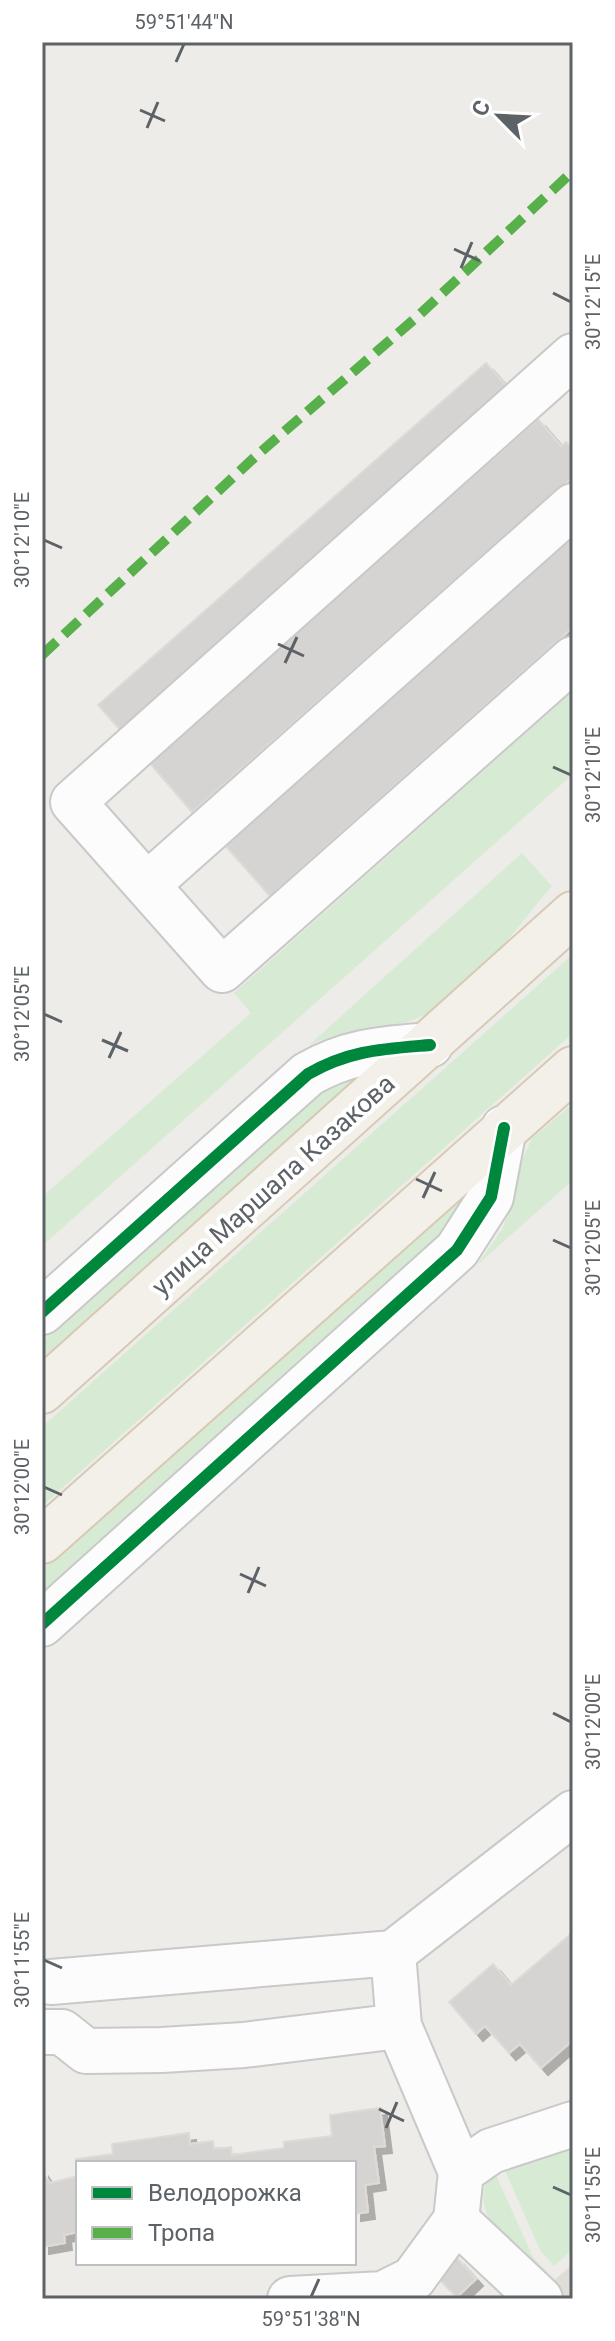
<svg xmlns="http://www.w3.org/2000/svg" width="615" height="2341" font-family="Roboto,sans-serif">
<defs>
<filter id="shadow"><feDropShadow dx="7" dy="7" stdDeviation="0" flood-color="#0004"/></filter>
</defs>
<rect width="100%" height="100%" fill="#eeece8"/>
<!-- education -->
<path fill="#e0ddd7" d="M573,2264V2299H533L537,2295Z"/>
<!-- green -->
<path fill="#d7ead3" d="M573,691V774L42,1246V1197L251,1013L234,993Z
M522,853L552,886C512,932 469,999 410,1021C376,1033 340,1029 308,1046Z
M573,954V1033L42,1506V1427Z
M356,1076L362,1077L42,1362V1341L324,1089Z
M573,1104V1180L477,1265L503,1228L520,1165L532,1138Z
M464,1194L465,1199L444,1235L42,1593V1570Z
M573,2138V2249L554,2266L540,2250L502,2164Z
M494,2171L533,2257L547,2272L539,2280C516,2255 460,2207 494,2171Z"/>
<!-- building -->
<path fill="#d6d4d2" stroke="#dedbd7" stroke-width="2" filter="url(#shadow)" d="M486,363L509,389L122,732L98,705Z
M538,419L561,446L566,442L573,449V477L192,812L148,761Z
M573,533V627L270,896L224,844Z
M573,1932V2040L541,2068L520,2044L509,2053L485,2026L476,2034L449,2002L493,1964L511,1985Z
M380,2108L385,2146L374,2147L379,2183L365,2185L368,2212L354,2214V2163H78V2175L76,2159L113,2154L112,2144L189,2133L190,2144L213,2141L214,2149L231,2147L232,2155L284,2148V2142L332,2136L330,2115Z
M42,2171L50,2183L78,2176V2232L64,2235L65,2243L42,2247Z
M457,2258L476,2279L457,2297L437,2277Z"/>
<g fill="none" stroke-linecap="round" stroke-linejoin="round">
<!-- minor casing -->
<g stroke="#c9c9c9" stroke-width="48">
<path id="minor" d="M573,356L73,802L222,970L573,659
M147,885L573,506
M42,1312L308,1074C350,1050 383,1049 430,1045
M42,1624L457,1250L491,1197L504,1128
M51,1982L393,1953
M42,2032H62L86,2051L162,2050L244,2045L399,2026
M461,2172L399,2026L393,1953L573,1813
M456,2220L540,2299
M290,2299L383,2294L413,2279L456,2220L461,2172L491,2151L573,2124"/>
</g>
<!-- major casing -->
<g stroke="#d7cab5" stroke-width="48">
<path id="major" d="M42,1391L573,914
M42,1541L573,1069"/>
</g>
<!-- minor -->
<use href="#minor" stroke="#fcfcfc" stroke-width="44"/>
<!-- major -->
<use href="#major" stroke="#f3f0e9" stroke-width="44"/>
<!-- quiet -->
<path stroke="#58b04a" stroke-width="10" stroke-dasharray="20 10" stroke-linecap="butt" d="M42,655L256,456L418,316L573,171"/>
<!-- cycleway casing -->
<g stroke="#fff" stroke-width="17">
<path id="cycleway" d="M42,1312L308,1074C350,1050 383,1049 430,1045
M42,1624L457,1250L491,1197L504,1128"/>
</g>
<!-- cycleway -->
<use href="#cycleway" stroke="#00873e" stroke-width="12"/>
</g>
<!-- ticks -->
<path fill="none" stroke="#5d6267" stroke-width="3" d="M176,62L184,44M140,110L165,121M147,128L158,102M454,249L480,261M461,268L472,242M553,293L571,302M44,540L62,548M278,644L304,656M285,663L297,637M553,767L571,775M44,1014L62,1022M102,1040L128,1051M109,1058L121,1032M416,1179L442,1191M423,1198L435,1172M553,1240L571,1248M44,1487L62,1495M240,1574L266,1586M248,1593L259,1567M553,1713L571,1722M44,1960L62,1968M379,2109L404,2121M386,2128L397,2102M553,2187L571,2195M311,2297L319,2279"/>
<g text-anchor="middle" dominant-baseline="central" stroke-width="8" stroke-linejoin="round" paint-order="stroke">
<!-- street labels -->
<g font-size="26" fill="#5d6267" stroke="#fff">
<text transform="translate(273 1185) rotate(-42)">улица Маршала Казакова</text>
</g>
</g>
<!-- border -->
<rect width="615" height="2341" fill="none" stroke="#ffffff" stroke-width="88"/>
<!-- legend -->
<rect x="76" y="2161" width="280" height="104" fill="#ffffff" stroke="#bec0c2" stroke-width="2"/>
<rect x="92" y="2187" width="40" height="12" fill="#00873e" stroke="#bec0c2" stroke-width="2"/>
<text x="148" y="2201" font-size="24" fill="#5d6267">Велодорожка</text>
<rect x="92" y="2227" width="40" height="12" fill="#58b04a" stroke="#bec0c2" stroke-width="2"/>
<text x="148" y="2241" font-size="24" fill="#5d6267">Тропа</text>
<!-- north arrow -->
<g transform="translate(499 116) rotate(294)" stroke="#ffffff" stroke-width="6" paint-order="stroke">
<path d="M0-6L14 30L0 20L-14 30Z" fill="#5d6267"/>
<text y="-12" font-size="22" font-weight="bold" text-anchor="middle" fill="#5d6267">С</text>
</g>
<rect x="44" y="44" width="527" height="2253" fill="none" stroke="#5d6267" stroke-width="3"/>
<g font-size="20" text-anchor="middle" fill="#5d6267">
<text x="184" y="29">59°51'44"N</text>
<text transform="translate(593 302) rotate(-90)" y="7">30°12'15"E</text>
<text transform="translate(22 540) rotate(-90)" y="7">30°12'10"E</text>
<text transform="translate(593 775) rotate(-90)" y="7">30°12'10"E</text>
<text transform="translate(22 1014) rotate(-90)" y="7">30°12'05"E</text>
<text transform="translate(593 1248) rotate(-90)" y="7">30°12'05"E</text>
<text transform="translate(22 1487) rotate(-90)" y="7">30°12'00"E</text>
<text transform="translate(593 1722) rotate(-90)" y="7">30°12'00"E</text>
<text transform="translate(22 1960) rotate(-90)" y="7">30°11'55"E</text>
<text transform="translate(593 2195) rotate(-90)" y="7">30°11'55"E</text>
<text x="311" y="2326">59°51'38"N</text>
</g>
</svg>
